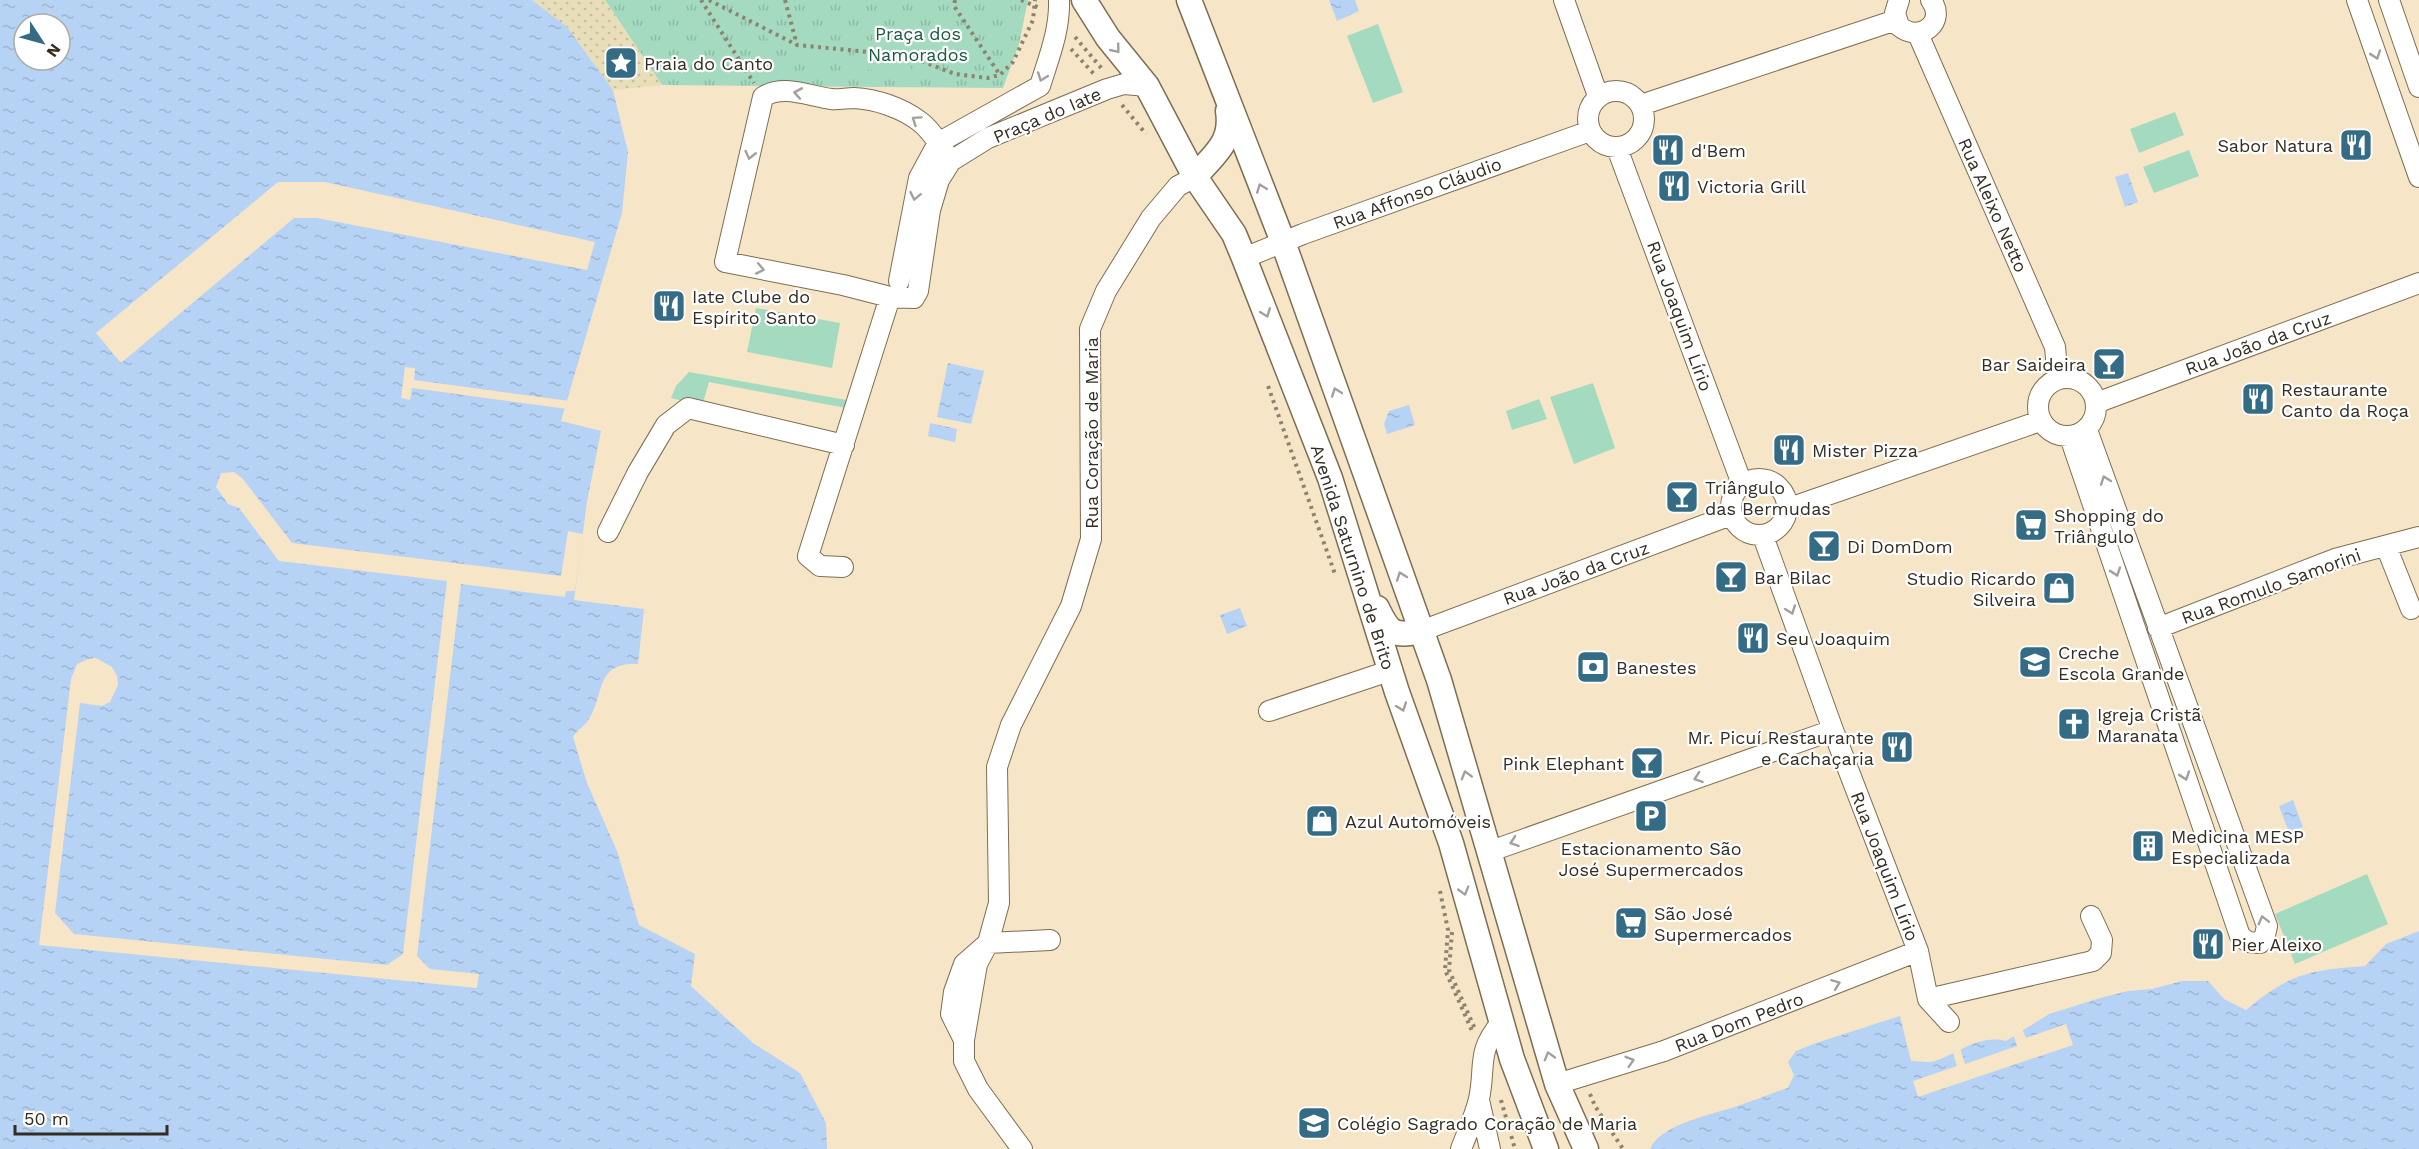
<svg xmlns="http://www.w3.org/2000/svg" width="2419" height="1149" font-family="'Work Sans',sans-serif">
<defs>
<pattern id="grass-tufts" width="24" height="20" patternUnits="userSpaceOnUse" patternTransform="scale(1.5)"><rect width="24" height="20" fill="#a4dabf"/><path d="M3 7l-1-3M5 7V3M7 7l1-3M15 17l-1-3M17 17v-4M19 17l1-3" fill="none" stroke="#8ebba4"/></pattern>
<pattern id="sand-dots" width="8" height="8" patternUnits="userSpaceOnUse" patternTransform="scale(1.5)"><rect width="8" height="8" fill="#e8deb9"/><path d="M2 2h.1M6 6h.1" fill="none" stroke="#c7bf9f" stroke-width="1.8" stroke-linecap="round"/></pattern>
<pattern id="water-ripples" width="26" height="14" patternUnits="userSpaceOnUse" patternTransform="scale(1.5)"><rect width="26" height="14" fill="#b6d2f5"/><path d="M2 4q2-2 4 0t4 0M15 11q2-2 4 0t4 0" fill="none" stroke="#9db5d2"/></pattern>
</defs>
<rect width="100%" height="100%" fill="#f6e6c7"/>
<!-- grass -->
<path fill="url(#grass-tufts)" d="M605,0H1028L1019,44L1003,88L662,85Z"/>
<!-- sand -->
<path fill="url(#sand-dots)" d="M532,0H605L662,85L613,90L567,27Z"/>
<!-- garden -->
<path fill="#a4dabf" d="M1378,24L1403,92L1373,103L1347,36Z
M765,26H775V31L791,33L789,47L771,43L761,32Z
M798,34L850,44L846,64L798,55L796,51Z
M857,44L898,50L917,77L858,68L852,61Z
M2175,112L2184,135L2139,153L2130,129Z
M2189,150L2199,176L2154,193L2143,167Z
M756,308L840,323L832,368L747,352Z
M689,372L852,401L851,409L709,382L702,406L671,398L676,386Z
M1593,383L1615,448L1574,464L1550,397Z
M1539,399L1547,419L1512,430L1506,411Z
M2367,874L2388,924L2295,964L2275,914Z"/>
<!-- water -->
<path fill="url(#water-ripples)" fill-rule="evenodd" d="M0,0H532L567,27L613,90L628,152L622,213L561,421L601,431L587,502L574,600L644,609L638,664C595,662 605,693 589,719C586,725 577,730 573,737L587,783L617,851L639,925L695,954L691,986L753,1043L800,1073L826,1123L827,1149H0ZM24,24H60V60H24Z
M1329,0H1355L1359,11L1337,21Z
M2128,173L2138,202L2125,207L2115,177Z
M948,363L984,371L971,424L937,417Z
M1409,405L1415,425L1387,434L1384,424L1389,411Z
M930,423L957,429L955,442L928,436Z
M1240,608L1247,626L1227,634L1220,615Z
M2293,800L2303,827L2289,832L2279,806Z
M2419,931V1149H1650C1661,1123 1716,1114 1740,1105C1756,1100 1771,1093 1788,1088L1794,1075L1788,1062L1796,1051L1816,1043L1900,1016L1911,1061C1919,1061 1928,1063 1935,1061C1959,1053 1979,1034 2006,1041L2049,1014L2100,998L2128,991L2152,989L2182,981H2208L2224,999L2246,1010C2288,974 2310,970 2365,966L2386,944Z"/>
<!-- pier -->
<path fill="#f6e6c7" d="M278,182H325L595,242L587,270L317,218H294L121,363L96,333Z
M405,367L415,368L414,380L569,401L568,407L567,409L412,388L410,400L401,398Z
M234,472L243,479L292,543L561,576L568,531L583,534L575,591H566L565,597L461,584L417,956L430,969L479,974L477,988L39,945L71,679L77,664L88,659L96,658L112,667L117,676L118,685L110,702L102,706L80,703L55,913L74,934L387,965L403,954L447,581L279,561L239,508L228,504L216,487L221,473Z
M2066,1024L2073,1045L1918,1097L1913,1081L1957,1066L1952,1051L1960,1048L1965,1064L2017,1046L2013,1034L2022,1029L2026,1038Z"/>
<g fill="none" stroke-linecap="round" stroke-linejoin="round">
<!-- minor casing -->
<g stroke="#7d6e53" stroke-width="22">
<path id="minor" d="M1564,0L1598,96
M1899,0L1895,13L1899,26C1920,44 1947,22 1931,0
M2357,0L2419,177
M2389,0L2419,87
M1918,34L2055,347L2058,379
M1588 119a28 28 0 1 1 56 0a28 28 0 1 1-56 0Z
M1641,105L1896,20
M938,143L1040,86C1049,57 1060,30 1059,0
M1617,148L1742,484
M951,161C941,148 933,131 919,121C902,108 876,99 854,98C846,98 838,100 831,99C808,96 783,84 763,97L725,262L843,285L890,297L914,298L918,291L930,210L939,180L951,161L988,138L1107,89L1124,84L1147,86
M1244,258L1303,234L1590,131
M899,281L919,178L938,143
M2038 407a29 29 0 1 1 58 0a29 29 0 1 1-58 0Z
M2096,403L2419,283
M2070,437L2240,936L2248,942L2260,943L2265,935L2267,926L2087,430
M1731 507a28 28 0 1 1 56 0a28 28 0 1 1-56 0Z
M1787,509L2040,421
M608,532L638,472L666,425L688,408L844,445
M1763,536L1833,730L1918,951L1928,999L1949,1022
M2386,546L2411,609
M843,567L820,566L808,556L890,297
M2158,628L2335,559L2419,537
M1421,631L1731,515
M1269,711L1392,670
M1488,852L1833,730
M1928,999L2093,961L2101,953L2102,940L2091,916
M964,1040L951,1014L954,992L964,964L988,943L1050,940
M1557,1084L1664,1051L1918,951
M1479,1100L1490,1149
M1022,1149L978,1089L964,1061V1040L977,964L988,943L999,903L997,767L1011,725L1071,606L1091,539L1090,329L1106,291L1151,218L1178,186L1195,177
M1461,1149C1467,1133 1475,1116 1479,1099C1486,1066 1476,1052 1501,1023"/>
</g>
<!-- major casing -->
<g stroke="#7d6e53" stroke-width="27">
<path id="major" d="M1084,0L1108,38L1147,86L1195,177L1234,234L1244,258L1330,478L1397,692L1451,843L1512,1059L1546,1149
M1189,0L1283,242L1439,680L1557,1084L1586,1149
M1195,177C1214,154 1233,143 1228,111
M1377,608C1389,633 1393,637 1421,631"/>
</g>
<!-- path -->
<path stroke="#8e836f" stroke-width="4" stroke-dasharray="3 4.5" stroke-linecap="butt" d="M701,0L754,83
M709,0L797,45L908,56L955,74L987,78L1000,75L1013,62L1033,20L1035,0
M785,0L797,45
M955,0L954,6L1000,75
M1021,0L1040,8
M1075,37L1103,70
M1071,49L1094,74
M1122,105L1146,134
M1268,386L1335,574
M1440,891L1448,930L1445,970L1473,1033
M1452,932L1449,970L1475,1029
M1590,1094L1595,1106L1623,1149
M1501,1100L1515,1149"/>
<!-- minor -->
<use href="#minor" stroke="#fff" stroke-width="20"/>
<!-- major -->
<use href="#major" stroke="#fff" stroke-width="24"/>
</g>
<!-- one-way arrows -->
<defs><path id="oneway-chevron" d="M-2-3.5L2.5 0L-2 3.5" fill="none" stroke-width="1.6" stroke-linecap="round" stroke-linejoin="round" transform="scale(1.5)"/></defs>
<g stroke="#a3a09c">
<use href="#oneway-chevron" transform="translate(1116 49) rotate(51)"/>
<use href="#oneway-chevron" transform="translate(2376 55) rotate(71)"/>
<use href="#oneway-chevron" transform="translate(1042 77) rotate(110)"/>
<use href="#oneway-chevron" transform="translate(798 93) rotate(-170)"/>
<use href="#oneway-chevron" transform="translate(916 120) rotate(-146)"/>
<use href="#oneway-chevron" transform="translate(750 155) rotate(103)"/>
<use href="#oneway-chevron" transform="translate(1261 188) rotate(-111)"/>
<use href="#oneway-chevron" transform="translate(915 196) rotate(102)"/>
<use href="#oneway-chevron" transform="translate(760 269) rotate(11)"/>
<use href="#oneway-chevron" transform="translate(1266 313) rotate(69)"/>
<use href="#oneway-chevron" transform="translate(1336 392) rotate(-110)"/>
<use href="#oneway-chevron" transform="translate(2105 480) rotate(-110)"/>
<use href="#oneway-chevron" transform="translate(2116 572) rotate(71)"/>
<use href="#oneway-chevron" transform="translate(1401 576) rotate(-110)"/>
<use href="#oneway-chevron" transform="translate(1791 610) rotate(70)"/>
<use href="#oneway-chevron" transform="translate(1402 707) rotate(70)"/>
<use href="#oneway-chevron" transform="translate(1466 775) rotate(-106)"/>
<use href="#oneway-chevron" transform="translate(2185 776) rotate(71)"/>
<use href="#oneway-chevron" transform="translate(1698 778) rotate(161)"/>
<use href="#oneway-chevron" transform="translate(1514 842) rotate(161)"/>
<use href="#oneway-chevron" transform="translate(1464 891) rotate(74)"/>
<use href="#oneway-chevron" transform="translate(2263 920) rotate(-104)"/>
<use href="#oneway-chevron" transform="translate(1836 984) rotate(-21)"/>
<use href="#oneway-chevron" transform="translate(1549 1056) rotate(-106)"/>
<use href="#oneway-chevron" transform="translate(1630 1061) rotate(-17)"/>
</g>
<!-- icons -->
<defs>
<g id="sight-square" transform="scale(1.725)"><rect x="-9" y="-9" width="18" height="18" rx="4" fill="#346c86" stroke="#fff"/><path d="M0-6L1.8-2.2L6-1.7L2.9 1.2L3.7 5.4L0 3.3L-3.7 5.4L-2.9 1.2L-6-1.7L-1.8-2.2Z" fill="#fff"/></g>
<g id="restaurant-square" transform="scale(1.725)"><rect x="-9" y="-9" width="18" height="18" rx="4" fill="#346c86" stroke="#fff"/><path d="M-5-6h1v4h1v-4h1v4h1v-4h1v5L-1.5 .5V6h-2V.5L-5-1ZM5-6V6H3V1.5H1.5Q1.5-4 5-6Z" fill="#fff"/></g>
<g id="bar-square" transform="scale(1.725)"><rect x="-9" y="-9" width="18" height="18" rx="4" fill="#346c86" stroke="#fff"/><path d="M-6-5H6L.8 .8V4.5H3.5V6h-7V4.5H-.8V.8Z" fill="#fff"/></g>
<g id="supermarket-square" transform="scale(1.725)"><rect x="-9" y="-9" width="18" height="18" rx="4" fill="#346c86" stroke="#fff"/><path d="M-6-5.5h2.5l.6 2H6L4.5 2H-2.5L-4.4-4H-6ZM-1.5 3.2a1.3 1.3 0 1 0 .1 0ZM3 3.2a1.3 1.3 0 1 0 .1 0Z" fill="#fff"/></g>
<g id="shop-square" transform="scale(1.725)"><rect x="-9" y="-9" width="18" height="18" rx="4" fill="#346c86" stroke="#fff"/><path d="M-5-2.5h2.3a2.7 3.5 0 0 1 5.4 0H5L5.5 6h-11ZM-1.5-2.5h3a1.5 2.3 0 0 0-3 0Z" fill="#fff"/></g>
<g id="school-square" transform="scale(1.725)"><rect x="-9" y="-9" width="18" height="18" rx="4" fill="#346c86" stroke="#fff"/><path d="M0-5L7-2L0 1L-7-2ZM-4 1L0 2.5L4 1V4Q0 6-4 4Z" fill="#fff"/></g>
<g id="bank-square" transform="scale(1.725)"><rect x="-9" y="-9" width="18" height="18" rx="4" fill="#346c86" stroke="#fff"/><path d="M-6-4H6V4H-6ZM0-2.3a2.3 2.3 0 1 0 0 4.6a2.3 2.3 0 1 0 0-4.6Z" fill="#fff"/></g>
<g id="church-square" transform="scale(1.725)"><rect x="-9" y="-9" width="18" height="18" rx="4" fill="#346c86" stroke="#fff"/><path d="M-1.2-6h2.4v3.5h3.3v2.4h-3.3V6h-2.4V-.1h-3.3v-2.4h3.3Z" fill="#fff"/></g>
<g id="parking-square" transform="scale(1.725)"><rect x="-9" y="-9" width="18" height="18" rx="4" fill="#346c86" stroke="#fff"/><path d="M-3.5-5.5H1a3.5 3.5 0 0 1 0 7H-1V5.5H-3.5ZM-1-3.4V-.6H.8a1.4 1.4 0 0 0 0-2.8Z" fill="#fff"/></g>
<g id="building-square" transform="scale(1.725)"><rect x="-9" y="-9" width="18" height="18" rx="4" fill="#346c86" stroke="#fff"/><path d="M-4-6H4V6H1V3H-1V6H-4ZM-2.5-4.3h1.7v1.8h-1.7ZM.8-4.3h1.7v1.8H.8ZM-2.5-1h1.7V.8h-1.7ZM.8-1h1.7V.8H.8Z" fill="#fff"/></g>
<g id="university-square" transform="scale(1.725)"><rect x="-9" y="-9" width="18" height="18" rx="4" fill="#346c86" stroke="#fff"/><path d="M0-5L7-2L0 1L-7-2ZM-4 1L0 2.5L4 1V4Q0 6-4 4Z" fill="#fff"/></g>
</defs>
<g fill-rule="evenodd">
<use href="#sight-square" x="621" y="63"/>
<use href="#restaurant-square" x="2356" y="145"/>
<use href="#restaurant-square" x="1668" y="150"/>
<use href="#restaurant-square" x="1674" y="186"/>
<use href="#restaurant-square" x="669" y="306"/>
<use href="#bar-square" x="2109" y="364"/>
<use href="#restaurant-square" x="2258" y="399"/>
<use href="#restaurant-square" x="1789" y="450"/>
<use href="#bar-square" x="1682" y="497"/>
<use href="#supermarket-square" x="2031" y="525"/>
<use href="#bar-square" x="1824" y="546"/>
<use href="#bar-square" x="1731" y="577"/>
<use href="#shop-square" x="2059" y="588"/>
<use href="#restaurant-square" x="1753" y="638"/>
<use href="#school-square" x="2035" y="662"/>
<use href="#bank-square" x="1593" y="667"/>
<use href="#church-square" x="2074" y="724"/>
<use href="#restaurant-square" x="1897" y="747"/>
<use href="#bar-square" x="1647" y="763"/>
<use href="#parking-square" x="1651" y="816"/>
<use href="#shop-square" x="1322" y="821"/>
<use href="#building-square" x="2148" y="846"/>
<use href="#supermarket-square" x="1631" y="923"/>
<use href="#restaurant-square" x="2208" y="944"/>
<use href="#university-square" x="1314" y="1123"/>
</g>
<g text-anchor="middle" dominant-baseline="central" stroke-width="4.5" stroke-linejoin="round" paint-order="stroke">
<!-- park labels -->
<g font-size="18" fill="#1b5940" stroke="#fff">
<text x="918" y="33">Praça dos<tspan x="918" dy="21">Namorados</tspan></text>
</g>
<!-- poi labels -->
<g font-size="18" fill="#332d22" stroke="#fff" text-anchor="start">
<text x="644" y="63">Praia do Canto</text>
<text x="2333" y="145" text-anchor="end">Sabor Natura</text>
<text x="1691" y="150">d'Bem</text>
<text x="1697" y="186">Victoria Grill</text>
<text x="692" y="296">Iate Clube do<tspan x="692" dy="21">Espírito Santo</tspan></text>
<text x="2086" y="364" text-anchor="end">Bar Saideira</text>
<text x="2281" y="389">Restaurante<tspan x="2281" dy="21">Canto da Roça</tspan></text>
<text x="1812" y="450">Mister Pizza</text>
<text x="1705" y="487">Triângulo<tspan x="1705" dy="21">das Bermudas</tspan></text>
<text x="2054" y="515">Shopping do<tspan x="2054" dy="21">Triângulo</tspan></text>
<text x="1847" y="546">Di DomDom</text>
<text x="1754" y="577">Bar Bilac</text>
<text x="2036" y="578" text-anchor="end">Studio Ricardo<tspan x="2036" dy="21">Silveira</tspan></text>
<text x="1776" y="638">Seu Joaquim</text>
<text x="2058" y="652">Creche<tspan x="2058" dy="21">Escola Grande</tspan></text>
<text x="1616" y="667">Banestes</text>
<text x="2097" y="714">Igreja Cristã<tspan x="2097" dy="21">Maranata</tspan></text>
<text x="1874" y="737" text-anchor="end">Mr. Picuí Restaurante<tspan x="1874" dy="21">e Cachaçaria</tspan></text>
<text x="1624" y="763" text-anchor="end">Pink Elephant</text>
<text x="1345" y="821">Azul Automóveis</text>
<text x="2171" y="836">Medicina MESP<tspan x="2171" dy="21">Especializada</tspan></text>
<text x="1651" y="848" text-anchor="middle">Estacionamento São<tspan x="1651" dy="21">José Supermercados</tspan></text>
<text x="1654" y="913">São José<tspan x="1654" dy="21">Supermercados</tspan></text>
<text x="2231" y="944">Pier Aleixo</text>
<text x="1337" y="1123">Colégio Sagrado Coração de Maria</text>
</g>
<!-- street labels -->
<g font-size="18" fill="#332d22" stroke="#fff">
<text transform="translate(1047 115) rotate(-23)">Praça do Iate</text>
<text transform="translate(1417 193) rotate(-20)">Rua Affonso Cláudio</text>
<text transform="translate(1993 205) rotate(66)">Rua Aleixo Netto</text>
<text transform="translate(1680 316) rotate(70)">Rua Joaquim Lírio</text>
<text transform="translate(2258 343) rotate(-20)">Rua João da Cruz</text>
<text transform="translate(1091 433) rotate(-90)">Rua Coração de Maria</text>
<text transform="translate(1353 557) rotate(72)">Avenida Saturnino de Brito</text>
<text transform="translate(1576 573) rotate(-20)">Rua João da Cruz</text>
<text transform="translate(2271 586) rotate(-20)">Rua Romulo Samorini</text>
<text transform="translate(1885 866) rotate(69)">Rua Joaquim Lírio</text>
<text transform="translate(1739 1022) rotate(-21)">Rua Dom Pedro</text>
</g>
</g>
<!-- north arrow -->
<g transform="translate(42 42) rotate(126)"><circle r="28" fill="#ffffff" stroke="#adaba7" stroke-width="1.5"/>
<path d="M0-4.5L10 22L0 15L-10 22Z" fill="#346c86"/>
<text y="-9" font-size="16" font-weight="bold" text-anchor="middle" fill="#332d22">N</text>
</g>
<!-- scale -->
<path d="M15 1125v9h152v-9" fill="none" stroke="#332d22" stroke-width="3"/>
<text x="24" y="1125" font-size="18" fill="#332d22" stroke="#ffffff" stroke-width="4.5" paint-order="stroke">50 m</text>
</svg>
